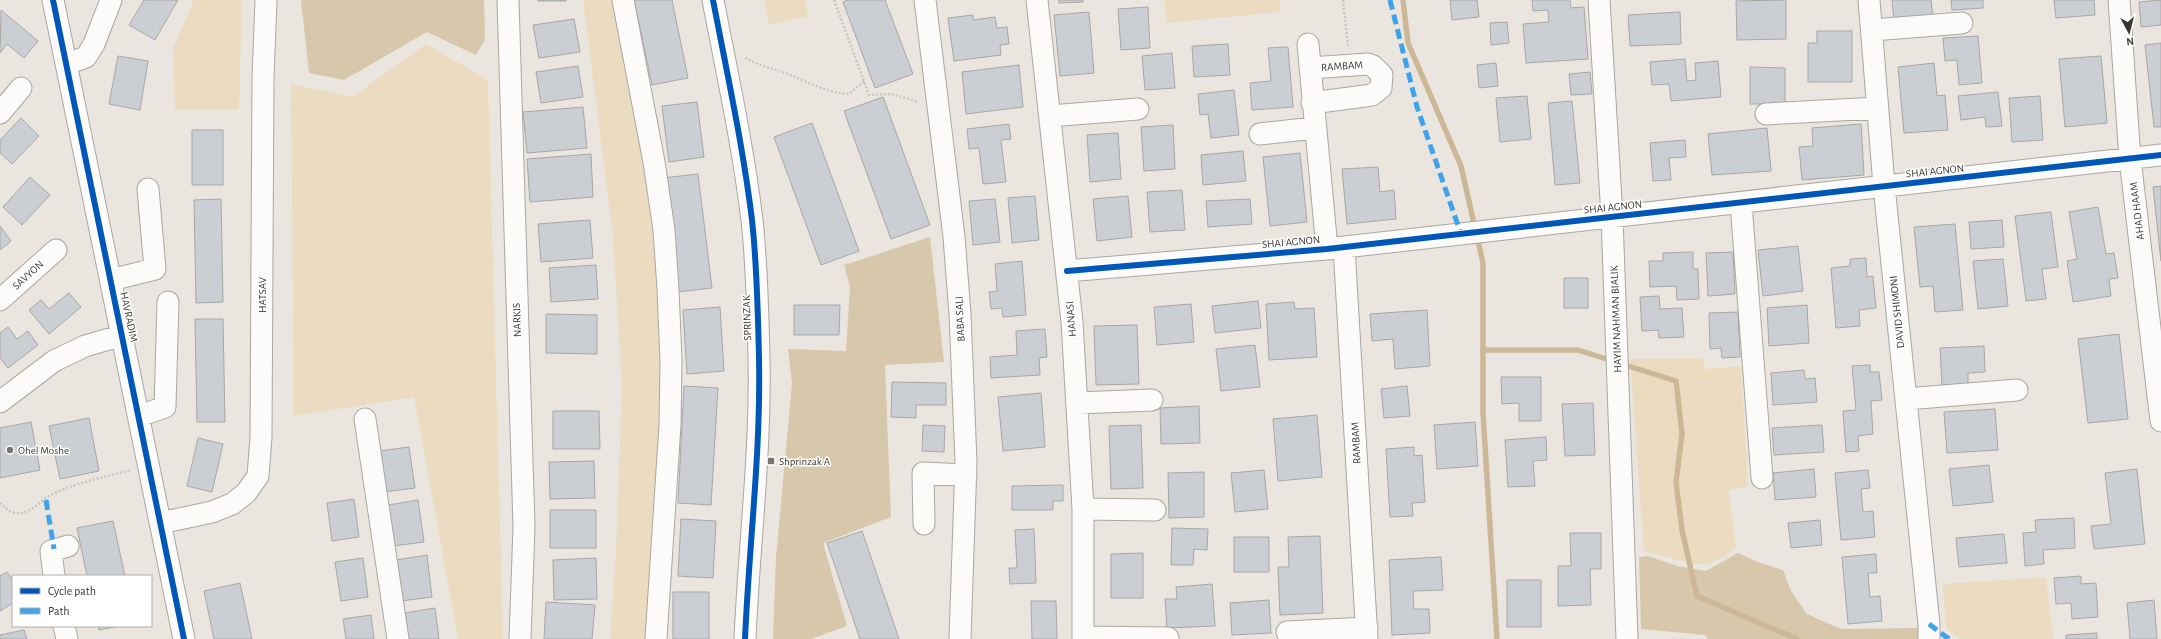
<svg xmlns="http://www.w3.org/2000/svg" width="2161" height="639" font-family="'Alegreya Sans',sans-serif">
<rect width="100%" height="100%" fill="#eae6df"/>
<!-- green -->
<path fill="#ebdcc1" d="M194,0H242L239,109L175,110L173,48Z
M583,0H612L643,164L654,231L658,290L660,361V425L646,639H610L616,549L622,385L613,239Z
M764,0H805L808,16L769,25Z
M1164,0H1279L1281,12L1167,23Z
M426,44L488,80L503,639H458L414,397L294,416L291,84L352,97Z
M1703,358L1704,369L1741,366L1748,486L1729,490L1736,549C1727,554 1715,563 1705,564C1684,566 1664,553 1644,552L1630,359Z
M2046,577L2053,639H1960L1946,628L1943,584Z"/>
<!-- forest -->
<path fill="#d8c8ab" d="M301,0H484L485,40L476,55L427,32L344,80L309,73Z
M930,237L944,362L885,365L891,517L823,543L847,626L811,639H773L776,557L792,383L788,349L846,351L850,287L844,265Z
M1738,553L1758,562L1783,570L1791,591L1807,614L1841,629L1919,628L1920,639H1708L1705,635L1641,629L1639,557L1648,556L1677,566L1706,571Z"/>
<g fill="none" stroke-linecap="round" stroke-linejoin="round">
<!-- stream -->
<path stroke="#ccb897" stroke-width="5.5" d="M1403,0L1408,43L1461,166L1475,228
M1477,236L1483,263V413L1497,639
M1483,350H1578L1613,361
M1622,364L1676,381L1682,434L1676,482L1682,530L1697,596L1797,639"/>
</g>
<!-- building -->
<path fill="#cbcfd4" stroke="#a7a7a5" d="M144,0H178L155,40L129,25Z
M538,0H566V1H538Z
M634,0H672L688,78L652,85Z
M848,0H885L913,74L875,88L843,2Z
M1059,0H1083V2L1059,3Z
M1450,0H1477L1479,17L1452,20Z
M1532,0H1570L1571,8L1584,7L1588,59L1526,63L1523,24L1549,22L1548,10L1533,11Z
M1786,0V39L1737,40L1736,1Z
M1892,0H1931L1933,18L1894,21Z
M1951,0H1983V8L1952,10Z
M2054,0H2094L2095,15L2056,18Z
M2161,0V25L2141,27L2139,2Z
M1148,7L1150,48L1121,50L1118,9Z
M1,10L38,41L24,58L7,44L0,53Z
M1089,12L1094,73L1060,76L1054,15Z
M1680,12L1681,44L1630,46L1628,15Z
M973,15V20L995,17L997,28L1007,27L1009,44L1000,45L1001,55L954,61L948,18Z
M574,19L580,52L539,58L533,25Z
M1507,22L1509,43L1491,45L1490,23Z
M1817,31H1852V82H1808V43H1817Z
M1978,36L1982,83L1959,85L1957,60L1945,61L1943,38Z
M2161,43V127H2154L2145,45Z
M1228,44L1230,75L1194,77L1192,46Z
M1288,47L1293,107L1252,110L1250,83L1271,81L1268,48Z
M1172,53L1175,88L1145,90L1142,56Z
M118,56L148,61L140,110L109,104Z
M2101,56L2107,123L2065,127L2059,59Z
M1685,59L1687,81L1696,80L1695,63L1718,61L1721,97L1671,101L1669,84L1652,85L1650,62Z
M1496,63L1498,86L1479,88L1477,65Z
M1934,63L1937,96L1945,95L1948,130L1904,133L1898,67Z
M1019,65L1023,107L966,114L962,72Z
M578,66L583,97L541,103L536,72Z
M1750,67L1785,68V104H1750Z
M1590,72L1592,94L1571,95L1569,74Z
M1234,90L1239,135L1211,138L1208,114L1200,115L1198,94Z
M1998,92L2002,126L1986,127L1985,117L1961,120L1958,96Z
M1527,96L1531,139L1500,142L1496,98Z
M2040,96L2043,140L2012,142L2009,98Z
M883,97L930,225L891,239L844,111Z
M1572,101L1580,183L1555,185L1548,103Z
M697,102L704,157L669,162L662,106Z
M583,107L587,148L527,153L523,112Z
M21,118L39,136L12,164L0,153V140Z
M812,123L859,251L821,265L774,137Z
M1009,124L1011,139L1001,140L1006,182L983,184L979,148L969,149L967,129Z
M1861,124L1864,175L1802,180L1799,147L1813,146L1812,128Z
M1173,125L1175,169L1144,171L1141,127Z
M1767,128L1771,171L1712,175L1708,134Z
M192,130H223V185H192Z
M1118,133L1121,179L1090,182L1087,135Z
M1685,140L1686,157L1669,158L1671,180L1653,181L1650,143Z
M1243,151L1246,181L1203,185L1201,155Z
M1300,153L1307,222L1270,226L1263,157Z
M591,154L593,197L530,202L527,159Z
M1378,167L1380,192L1394,190L1396,219L1347,224L1342,169Z
M698,174L712,288L677,292L663,178Z
M30,177L50,195L22,225L3,207Z
M2161,186V261L2153,187Z
M1182,190L1185,230L1150,232L1147,192Z
M1035,196L1039,240L1012,243L1008,198Z
M1128,196L1132,237L1097,241L1093,199Z
M221,199L223,302L196,303L194,200Z
M995,199L1000,242L973,245L969,201Z
M1250,199L1252,224L1208,227L1206,201Z
M2098,207L2106,254L2114,253L2118,278L2109,279L2111,296L2073,302L2067,261L2077,259L2069,212Z
M2051,212L2058,267L2042,269L2046,299L2026,301L2015,216Z
M590,220L593,258L541,262L538,224Z
M2002,220L2004,247L1971,249L1969,222Z
M1955,224L1963,310L1935,312L1933,286L1920,287L1914,227Z
M0,226L11,241L0,250Z
M1798,246L1803,291L1763,296L1758,250Z
M1693,252V269H1698L1699,299L1677,300L1676,286L1650,287L1649,261H1663V253Z
M1733,252L1735,294L1708,296L1706,253Z
M1866,258L1867,277L1873,276L1876,308L1859,310L1860,326L1836,328L1831,268L1850,266V259Z
M2003,259L2008,306L1978,309L1973,261Z
M1022,261L1026,315L1003,317L1002,308L991,309L989,292L997,291L995,264Z
M596,265L598,299L551,302L549,268Z
M1564,278H1588V308H1564Z
M69,293L81,307L49,334L29,310L41,300L49,309Z
M1659,296L1660,309L1682,308L1684,337L1659,338L1658,330L1642,331L1640,297Z
M1258,301L1261,328L1215,333L1212,306Z
M1294,302L1295,309L1314,308L1317,357L1269,360L1266,304Z
M1191,304L1194,342L1157,345L1154,307Z
M794,305H840L839,335H794Z
M1807,305L1809,343L1769,346L1767,308Z
M720,307L724,371L687,374L683,310Z
M1427,310L1430,366L1395,369L1393,339L1372,341L1370,314Z
M1738,312L1740,357L1722,358L1721,348L1710,349L1709,313Z
M546,314L597,315V354L546,353Z
M195,319H223L225,422H197Z
M1137,325L1139,384L1096,385L1094,326Z
M8,327L17,339L28,331L38,345L8,368L0,358V333Z
M1045,329L1047,357L1039,358L1040,375L991,378L990,357L1017,355L1016,331Z
M2119,334L2128,419L2088,423L2078,339Z
M1255,345L1260,387L1221,391L1216,349Z
M1984,346L1985,372L1968,373V384L1942,385L1940,348Z
M1870,365V372H1879L1882,400L1871,401L1873,434L1858,436L1859,451L1846,452L1843,411L1856,410L1852,366Z
M1804,370L1805,379L1815,378L1817,402L1773,405L1771,373Z
M1501,377H1541V421H1519V403L1502,404Z
M892,382L946,383V405H916V418L891,417Z
M684,386L718,388L711,505L678,503Z
M1407,386L1410,416L1384,418L1381,389Z
M1041,393L1045,447L1003,451L998,397Z
M1593,403L1595,455L1565,456L1562,404Z
M1199,406L1200,443L1161,444L1160,408Z
M1995,409L1998,450L1947,453L1944,412Z
M553,411H599L600,449H553Z
M1317,415L1322,477L1278,481L1273,419Z
M89,418L99,471L60,479L49,426Z
M31,422L40,470L0,478V428Z
M1475,422L1478,466L1437,469L1434,425Z
M923,425L945,426L944,452L922,451Z
M1141,425L1143,488L1111,489L1109,426Z
M1822,425L1824,452L1774,455L1772,428Z
M1546,437L1547,460L1533,461L1535,486L1508,487L1505,440Z
M198,438L223,444L212,492L187,486Z
M409,447L415,488L384,492L379,451Z
M1414,447V456L1422,455L1425,502L1412,503L1413,516L1390,517L1386,449Z
M594,461L595,498L550,499L549,462Z
M1989,465L1993,502L1953,506L1949,469Z
M1814,469L1816,497L1775,500L1773,473Z
M2137,469L2145,544L2094,549L2091,526L2111,524L2105,473Z
M1264,470L1268,509L1235,512L1231,473Z
M1868,470L1870,488L1861,489L1863,512L1873,511L1875,537L1841,540L1835,473Z
M1204,472V517L1169,518L1168,473Z
M1063,485V501H1053V510H1012V486Z
M354,499L359,537L332,541L327,503Z
M418,500L424,542L393,546L388,505Z
M550,510H596V548H550Z
M2074,518L2075,548L2043,550L2044,564L2025,566L2023,533L2036,532L2035,520Z
M681,519L716,521L713,578L678,576Z
M1820,520L1822,545L1791,548L1788,523Z
M113,521L125,576H87L77,528Z
M1172,528L1208,529L1207,550L1194,549L1193,565H1171Z
M1034,529L1036,583L1010,584L1009,568H1017L1015,530Z
M862,531L899,639H860L827,543Z
M1570,533H1601V569H1590L1591,605L1558,606V566H1571Z
M2004,534L2007,563L1959,567L1956,538Z
M1320,536L1323,613L1280,615L1278,567H1289L1288,537Z
M1234,537H1269V572H1234Z
M1143,553V598H1111V554Z
M1876,554L1877,573H1868L1870,597L1880,596L1882,621L1848,624L1842,557Z
M427,555L432,597L401,601L396,560Z
M1441,557L1443,590L1413,591L1414,609H1429L1430,633L1392,635L1389,560Z
M363,558L368,597L341,601L335,562Z
M596,558L597,599L554,600L553,560Z
M7,572L13,581V603L0,611V576Z
M2081,576V584L2096,583L2098,617L2072,619L2071,603L2056,604L2054,578Z
M1507,580H1541V627H1507Z
M240,583L252,639H214L204,591Z
M1212,584L1215,626L1167,628L1165,599H1177L1176,587Z
M673,592H709V639H673Z
M1269,600L1271,633L1232,635L1230,603Z
M2154,600L2157,639H2130L2127,603Z
M1031,601H1056L1057,639H1032Z
M546,602L595,605L592,639H544Z
M435,608L439,639H408L405,613Z
M371,615L374,639H346L343,619Z
M98,626H119L99,630Z
M24,630L27,639H0V635Z
M2097,633V639H2066V635Z"/>
<g fill="none" stroke-linecap="round" stroke-linejoin="round">
<!-- minor casing -->
<g stroke="#aaa7a2" stroke-width="23">
<path id="minor" d="M53,0L184,639
M508,0L524,527L520,639
M623,0L654,162L664,230L668,289L671,361L670,425L656,639
M713,0C727,73 743,146 752,220C757,265 758,312 759,358C761,452 749,545 745,639
M925,0L954,237L960,314L966,462L960,639
M1037,0L1072,322L1083,509V639
M1599,0L1612,217L1627,639
M1869,0L1884,186L1929,624V639
M2119,0L2130,159L2161,421
M1872,30L1962,23
M1308,44L1327,249
M67,64L86,57L94,44L111,0
M1310,68L1368,64L1373,66L1382,75L1381,88L1372,95L1312,103
M0,113L21,88
M1766,114L1877,108
M1050,116L1138,109
M1260,134L1314,128
M1741,203L1762,478
M1344,247L1367,639
M1067,271L1327,249L2161,155
M111,280L155,269L148,189
M0,300L56,250
M1906,399L2017,390
M0,402L54,361L85,346L123,335
M1077,403L1152,400
M139,416L165,407L168,302
M365,419L398,639
M1083,509L1155,510
M160,523L212,512L232,504L246,493L258,476L261,437L263,78L266,0
M924,524L923,473L966,475
M54,576L51,551L68,546
M64,626L67,639
M1287,632L1367,628
M1083,637L1168,638"/>
</g>
<!-- path -->
<path stroke="#c9c6c2" stroke-width="2.5" stroke-dasharray="2 2" stroke-linecap="butt" d="M834,0L869,95L891,94L919,102
M1343,0L1348,46
M745,58C759,65 773,69 788,74C808,82 827,93 849,94L864,81
M0,503C5,507 9,512 15,513C31,515 41,499 53,494C78,482 105,477 131,470"/>
<!-- minor -->
<use href="#minor" stroke="#fcfbfa" stroke-width="21"/>
<!-- quiet -->
<path stroke="#3fa3eb" stroke-width="5" stroke-dasharray="10 5" stroke-linecap="butt" d="M1390,0L1417,107L1461,234
M46,500L54,549
M1929,624L1949,639"/>
<!-- cycleway casing -->
<g stroke="#fff" stroke-width="8">
<path id="cycleway" d="M53,0L184,639
M713,0C727,73 743,146 752,220C757,265 758,312 759,358C761,452 749,545 745,639
M1067,271L1327,249L2161,155"/>
</g>
<!-- cycleway -->
<use href="#cycleway" stroke="#0057b8" stroke-width="6"/>
</g>
<!-- markers -->
<g fill="#78746f" stroke="#fff" stroke-width="1.5">
<circle cx="10" cy="450" r="4"/>
<rect x="767" y="457" width="8" height="8" rx="2"/>
</g>
<g text-anchor="middle" dominant-baseline="central" stroke-width="3" stroke-linejoin="round" paint-order="stroke">
<!-- street labels -->
<g font-size="11" fill="#3a3732" stroke="#fff">
<text transform="translate(1342 66) rotate(-4)">RAMBAM</text>
<text transform="translate(1935 171) rotate(-6)">SHAI AGNON</text>
<text transform="translate(1613 207) rotate(-6)">SHAI AGNON</text>
<text transform="translate(2137 211) rotate(-97)">AHAD HAAM</text>
<text transform="translate(1291 242) rotate(-5)">SHAI AGNON</text>
<text transform="translate(28 275) rotate(-42)">SAVYON</text>
<text transform="translate(262 295) rotate(-90)">HATSAV</text>
<text transform="translate(1897 312) rotate(-96)">DAVID SHIMONI</text>
<text transform="translate(129 317) rotate(78)">HAVRADIM</text>
<text transform="translate(747 318) rotate(-92)">SPRINZAK</text>
<text transform="translate(960 319) rotate(-93)">BABA SALI</text>
<text transform="translate(1071 319) rotate(-95)">HANASI</text>
<text transform="translate(1616 319) rotate(-92)">HAYIM NAHMAN BIALIK</text>
<text transform="translate(517 320) rotate(-92)">NARKIS</text>
<text transform="translate(1356 443) rotate(-93)">RAMBAM</text>
</g>
<!-- poi labels -->
<g font-size="11" fill="#3a3732" stroke="#fff" text-anchor="start">
<text x="18" y="450">Ohel Moshe</text>
<text x="779" y="461">Shprinzak A</text>
</g>
</g>
<!-- legend -->
<rect x="12" y="575" width="140" height="52" fill="#ffffff" stroke="#b0afad"/>
<rect x="20" y="588" width="20" height="6" fill="#0057b8" stroke="#b0afad"/>
<text x="48" y="595" font-size="12" fill="#3a3732">Cycle path</text>
<rect x="20" y="608" width="20" height="6" fill="#3fa3eb" stroke="#b0afad"/>
<text x="48" y="615" font-size="12" fill="#3a3732">Path</text>
<!-- north arrow -->
<g transform="translate(2129 32) rotate(173)" stroke="#ffffff" stroke-width="3" paint-order="stroke">
<path d="M0-3L7 15L0 10L-7 15Z" fill="#3a3732"/>
<text y="-6" font-size="11" font-weight="bold" text-anchor="middle" fill="#3a3732">N</text>
</g>
</svg>
